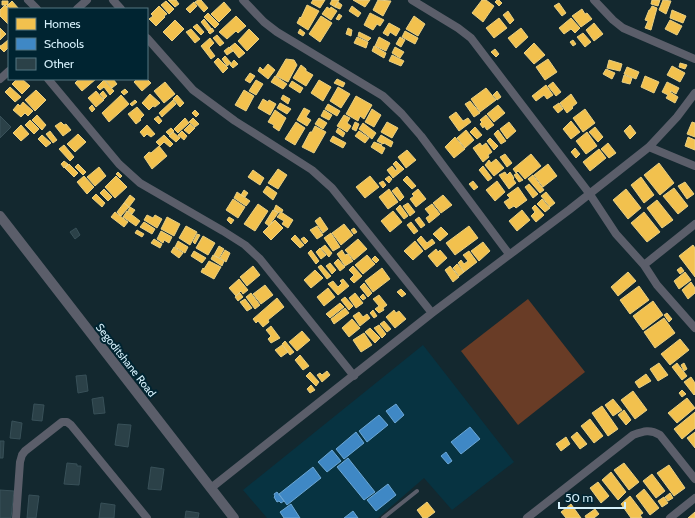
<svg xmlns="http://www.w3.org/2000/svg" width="695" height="518" font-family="Cabin,sans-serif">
<rect width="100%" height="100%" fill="#13282f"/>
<!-- built -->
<path fill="#073341" d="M423,345L514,462L452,510L424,478L378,518H267L243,490Z"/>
<!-- green -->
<path fill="#693c26" d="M528,299L585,372L518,425L461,351Z"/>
<!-- homes -->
<path fill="#f2c14e" stroke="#e9cf82" d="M168,0H176L179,4L175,7Z
M198,0H201L208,8L204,12L195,2Z
M313,0H325L320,8L311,3Z
M332,0H339L335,7L330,4Z
M353,0H370L365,7Z
M378,0L391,1L383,16L373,10Z
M482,0H486L494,6L483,22L472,13Z
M497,0H499L502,3L499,6L495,2Z
M652,0H660L658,6L651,4Z
M663,0L671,1L666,14L659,10Z
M2,1H8V5H2Z
M12,1L19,9H11L7,6Z
M166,1L174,9L169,14L161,5Z
M194,2L197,6L190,13L186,9Z
M224,2L231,10L219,22L211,14Z
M338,2L342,5L340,9L335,7Z
M559,3L566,13L562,16L554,6Z
M5,5L9,9V23L8,24L0,16V10Z
M307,5L319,11L308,30L297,23L300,17L301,18Z
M159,6L167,14L164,16L165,17L156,26L149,19L153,16L151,14Z
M352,6L361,13L358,17L349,11Z
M652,6L657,8L651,30L645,28L648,21L645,20L649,10H650Z
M327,7L330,9L331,7L337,11L331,20L322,14Z
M582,9L585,14L587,13L592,19L581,27L572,16Z
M672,10L686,16L683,23L670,18Z
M508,11L514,20L510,24L503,15Z
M208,13L219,24L215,28L204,17Z
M370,13L384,20L380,26L377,24L373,30L364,25Z
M339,14L342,16L339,20L336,19Z
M236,16L246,26L238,33L236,31L227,39L219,32Z
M321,16L332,23L320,42L309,34Z
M414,16L425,24L418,36L406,29Z
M499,18L507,28L494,38L486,28Z
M571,18L580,28L575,33L571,29L564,34L559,28Z
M204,19L211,28L208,31L201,22Z
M175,20L184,29L172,41L163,32Z
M670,20L682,26L677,35L665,29Z
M389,23L400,29L396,36L390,32L388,36L383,33Z
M594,23L603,34L594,41L586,30Z
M197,24L204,32L201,35L193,27Z
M0,28L6,34L0,40Z
M212,28L214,31L210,34L208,32Z
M348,28L352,30L351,36L346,34Z
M521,28L528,37L516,48L508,38Z
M191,29L200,39L195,43L186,32Z
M249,29L259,39L247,51L238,41Z
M300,29L305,33L303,36L298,33Z
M405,31L418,38L415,44L402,37Z
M359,32L371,38L368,41L358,36Z
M583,33L591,42L585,47L577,37Z
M217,35L224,43L220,46L213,38Z
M357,37L368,42L366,48L354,43Z
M379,37L390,43L386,51L375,46Z
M400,37L405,40L401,47L396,44Z
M210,38L214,43L209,48L215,56L211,59L201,46Z
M8,40L9,47L4,52L0,48V46L2,45Z
M573,40L576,44L573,46L570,42Z
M235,43L245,53L239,58L230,47Z
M534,43L545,55L534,64L524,53Z
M374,46L386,53L384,58L372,51Z
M229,47L233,51L227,55L224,51Z
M395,47L404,52L400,58L392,53Z
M495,49L499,54L496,57L491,52Z
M392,55L404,61L401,66L389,61Z
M225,56L231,63L227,66L222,59Z
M218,58L228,68L223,73L214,62Z
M286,59L294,60L297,65L288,82L276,76Z
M548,59L557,72L545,80L536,67Z
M234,60L238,64L233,68L230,65Z
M609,60L622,64L620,71L607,68Z
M680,63L687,65L685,69L679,67Z
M268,64L275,70L268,79L258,71L260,67L263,70Z
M301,65L306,69V71L313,75L306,86L293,78Z
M672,66L685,73L680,82L667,75Z
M627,67L639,72L636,79L624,74Z
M606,69L615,73L612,79L603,74Z
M250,73L255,76L250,83L245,80Z
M624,75L632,78L630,84L622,82Z
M275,76L287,84L283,89L271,82Z
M645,76L659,82L654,93L641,87Z
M17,79H22L30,86L22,94L12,84Z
M79,79H96L82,91L75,83Z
M113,79L117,84L112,88L105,80Z
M137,79H147L151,83L142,91L134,82Z
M337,79L345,83L343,87L334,83Z
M104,80L114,91L110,95L104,87L100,90L97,87Z
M256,80L263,84L256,95L249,91Z
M319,80L331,87L323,101L311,93Z
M292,81L303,88L300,93L289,86Z
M165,82L175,94L164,103L154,91Z
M553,82L561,92L556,96L548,86Z
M667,82L679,88L676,94L671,91L670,92L678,97L675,103L666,98L668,95L662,92Z
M546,85L553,95L547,99L544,95L536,101L532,96Z
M10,87L21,97L15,102L5,92Z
M338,87L350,94L341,108L330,101Z
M486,88L496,100L480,112L471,99Z
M125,89L128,92L124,95L121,92Z
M36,90L46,100L35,111L25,100Z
M244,90L254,96L246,111L235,105Z
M96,91L104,100L96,107L88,98Z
M103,91L107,96L104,99L100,94Z
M497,91L501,97L497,100L493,95Z
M150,94L160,103L155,107L153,106L149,110L142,103Z
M571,94L577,103L572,107L573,108L567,113L560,103Z
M121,95L129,104L109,122L102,113Z
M177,95L184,103L180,107L173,99Z
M283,95L290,99L288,104L281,99Z
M356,96L372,105L364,119L360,116L358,121L346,114Z
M263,99L268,102L269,100L276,104L270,115L258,108Z
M135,100L137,102L132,106L130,104Z
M173,100L176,104L162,117L159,113Z
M470,101L480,113L474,117L465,104Z
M23,102L33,111L28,116L25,113L21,117L13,110L18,104L20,106Z
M280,103L291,109L287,114L277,108Z
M559,103L563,109L558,113L553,107Z
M328,104L340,111L337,116L325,109Z
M92,105L95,109L92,112L89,108Z
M498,105L505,113L494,122L487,114Z
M137,107L144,115L140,119L141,120L136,124L128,114Z
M304,108L310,111L306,117L311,120L307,126L297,120Z
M372,109L381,115L374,127L365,122Z
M585,109L595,123L583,132L573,118Z
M195,110L199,114L196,117L192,113Z
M275,110L286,118L279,131L273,127L274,125L268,122Z
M324,110L332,115L329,120L321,116Z
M456,112L463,121L468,118L471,122L459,131L449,117Z
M37,115L46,125L42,130L32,120Z
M344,115L350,118L347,123L351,126L347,132L337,126Z
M486,115L494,125L487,130L484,126L483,128L480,124L482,122L480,120Z
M158,116L162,121L159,124L154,119Z
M185,118L189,123L178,133L174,129Z
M193,118L199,124L195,127L189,122Z
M319,118L327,123L323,129L315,124Z
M30,120L39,129L34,134L25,125Z
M571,121L580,132L571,139L563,129Z
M61,122L64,125L66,124L71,130L63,136L55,126Z
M296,122L305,128L295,145L285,139Z
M355,122L359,124L356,131L352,129Z
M387,122L398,128L392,138L381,132Z
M509,122L516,131L507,139L500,129Z
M692,122L695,123V137L687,134Z
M363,123L376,133L372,139L359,129Z
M190,124L195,128L189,134L184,130Z
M21,125L29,134L21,141L13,133Z
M147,125L155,134L151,137L147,134L144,137L140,132Z
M630,125L636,133L630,139L624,131Z
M315,126L326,132L314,153L302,147L310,132H312Z
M475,127L482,135L477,139L470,132Z
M595,127L603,137L598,142L589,132Z
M171,128L174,131L169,135L166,132Z
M338,128L345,133L343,137L336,132Z
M466,130L474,140L465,148L457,138Z
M498,130L506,141L501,144L494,134Z
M50,131L57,140L53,143L46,134Z
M182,131L187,136L184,140L178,135Z
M359,131L369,138L365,143L355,136Z
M173,132L180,138L176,142L169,136Z
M587,132L597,146L586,154L576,141Z
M78,134L86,142L75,152L67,144Z
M42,135L51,143L46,147L38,139Z
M164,135L173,144L170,147L164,142L160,146L156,142Z
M381,135L393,142L391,147L384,143L383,144L377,141Z
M333,136L346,143L343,148L330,141Z
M455,137L465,149L454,158L445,147Z
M688,137L695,140V150L685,146Z
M490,138L498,146L494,150L487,141Z
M374,142L382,145L381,146L385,148L382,154L371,147Z
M480,143L482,146L486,143L492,152L488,155L489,157L483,162L473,148Z
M608,143L616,153L609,158L601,149Z
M64,145L74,157L70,161L59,149Z
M159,146L167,156L152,169L144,157L149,152L151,153Z
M575,148L580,154L576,158L571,152Z
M599,149L606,158L590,171L583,162Z
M407,150L416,160L406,168L398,157Z
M505,154L512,163L507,167L500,157Z
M531,154L541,166L525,179L518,171L516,173L513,169Z
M496,159L504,168L494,176L485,165L489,160L491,163Z
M64,161L68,164L64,168L61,164Z
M396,161L404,169L393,178L387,170L392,166L396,171L397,169L393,164Z
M659,163L674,183L660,195L644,175Z
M69,164L78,173L74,177L65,168Z
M78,164L86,172L83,175L75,167Z
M548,164L557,176L543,187L534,175Z
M483,166L492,178L488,181L479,170Z
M99,167L106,176L95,186L87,177Z
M278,169L287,175L278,189L268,183Z
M253,170L264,178L260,185L248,177Z
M118,172L122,176L120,178L116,174Z
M505,172L507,175L510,172L514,178L513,179L516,183L509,189L499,175Z
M517,173L523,180L519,182L514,175Z
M533,175L544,190L540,193L528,179Z
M84,176L94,187L87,194L77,182Z
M116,176L127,187L115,198L105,187Z
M370,176L379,187L365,198L356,187Z
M389,176L392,179L389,183L385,179Z
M407,176L416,186L412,189L403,180Z
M641,177L654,195L644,203L631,185Z
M383,181L386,185L383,188L379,183Z
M473,181L478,187L474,190L469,184Z
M497,181L505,192L495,201L486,190Z
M685,182L694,194L687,199L678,186Z
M529,184L538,194L533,198L525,187Z
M267,186L277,193L273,200L263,192Z
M397,187L404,197L400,201L392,191Z
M518,187L527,200L516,208L514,206L509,209L504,202L510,198L507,195Z
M674,188L688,206L678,214L663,196Z
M104,189L112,197L108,201L100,193Z
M389,189L398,202L388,209L379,197Z
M418,189L426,199L416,207L410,199L414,196L412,194Z
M626,189L641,208L628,219L613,200Z
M244,190L248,193L245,197L241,195Z
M237,192L250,201L246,206L234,198Z
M546,192L555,203L550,207L541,196Z
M96,194L105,203L102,207L92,198Z
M130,195L135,199L129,207L124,203Z
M443,195L452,205L441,213L433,203Z
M233,199L245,207L238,218L226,210Z
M542,199L550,208L545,212L537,204Z
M657,200L673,220L662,228L647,208Z
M124,203L129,207L121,216L117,212Z
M408,203L415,212L410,216L403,206Z
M258,204L268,211L255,231L244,224Z
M432,204L440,214L429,223L426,218L430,215L425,209Z
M276,205L283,210L282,212L280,211L279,213L274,210Z
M400,205L408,216L404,219L396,209Z
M535,205L544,215L536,222L531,216L535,212L532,208Z
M130,207L135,210L132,214L128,211Z
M273,210L278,213L269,226L265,223Z
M522,210L530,220L517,231L509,221Z
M127,211L140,221L136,226L123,217Z
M393,211L402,222L390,232L381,221Z
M115,212L128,222L124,227L111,217Z
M281,212L293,220L288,228L282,224L284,221L277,217Z
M644,212L660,232L647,242L631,223Z
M147,215L153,218L155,215L162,219L157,228L144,220Z
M167,217L180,224L174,236L161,229Z
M229,217L234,220L231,224L227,220Z
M320,217L328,229L323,233L315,221Z
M419,217L425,225L421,228L415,220Z
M275,220L283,228L271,240L263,232Z
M144,222L155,229L152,234L140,227Z
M411,222L418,231L414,234L407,225Z
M344,224L353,235L341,245L332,233Z
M186,226L197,232L190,245L179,238Z
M317,226L323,235L317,239L310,230Z
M469,226L478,238L455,255L446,243Z
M441,227L448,234L440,241L433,234Z
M354,228L357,232L354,234L351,230Z
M137,230L144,234L142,237L135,233Z
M161,231L172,237L169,243L164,240L163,243L157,239Z
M331,233L340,247L333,251L324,238Z
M197,234L200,235L195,244L193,242Z
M295,235L304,245L300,248L291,239Z
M203,236L215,243L208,255L196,248Z
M421,236L427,243L432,239L435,243L425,250L417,240Z
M304,237L308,241L305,244L301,239Z
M154,239L162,244L160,248L151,243Z
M358,239L367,249L354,260L345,250Z
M178,241L188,247L185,253L175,247Z
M415,241L423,251L413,260L404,251Z
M483,242L490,251L479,261L471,251Z
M325,245L332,253L329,257L321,248Z
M693,245L695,248V277L679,256Z
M219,246L224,249L219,258L214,255Z
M174,247L183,253L179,258L171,252Z
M320,248L326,255L321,259L316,252Z
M436,249L438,252L440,250L447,258L437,267L428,256Z
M225,250L230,253L226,262L220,258Z
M311,250L319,261L316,264L308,253Z
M342,250L345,255L348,254L353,261L345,266L337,254Z
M194,251L206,258L202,263L191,256Z
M469,251L477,262L464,272L458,263L461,260L464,264L468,261L463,255Z
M213,255L224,261L222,266L211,259Z
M367,255L375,264L363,274L355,265Z
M375,256L379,260L376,263L372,259Z
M338,259L345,267L340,271L334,263Z
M209,261L221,267L214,279L201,272L203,268L204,269Z
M330,263L336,270L332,274L326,266Z
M457,264L464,272L459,276L453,268Z
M321,265L331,276L327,279L318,267Z
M253,266L260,275L247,286L240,277Z
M353,266L362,276L354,283L350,279L354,275L349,270Z
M450,266L459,277L453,282L445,270Z
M681,267L684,271L680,274L677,270Z
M382,268L390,279L373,292L365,281Z
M315,270L323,278L311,288L304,280Z
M628,272L636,281L618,296L611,287Z
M685,272L691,280L679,289L674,281Z
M239,279L248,290L243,294L241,291L236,296L229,288Z
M343,279L349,286L338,295L328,284L333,281L338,287L342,283L340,281Z
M691,282L695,288V293L688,299L682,290Z
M364,283L372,293L368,297L360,287Z
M265,285L273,295L261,304L253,294Z
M639,286L649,300L630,314L620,300Z
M328,288L335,297L324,306L317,297Z
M401,289L406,294L402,297L397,292Z
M240,293L243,297L238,301L235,297Z
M251,293L260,305L255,309L246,297Z
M355,293L363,303L356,308L349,298Z
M363,294L366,298L363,300L360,297Z
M379,295L387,305L383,308L384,310L379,313L375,309L379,306L373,299Z
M345,297L353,306L349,310L341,300Z
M277,298L284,307L268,320L269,322L263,327L258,321L256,323L253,319Z
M245,299L252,308L247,311L240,302Z
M653,301L663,315L643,330L633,316Z
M340,303L344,307L330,318L326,314Z
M345,308L349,313L334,324L331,319Z
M373,310L377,316L374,318L370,313Z
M394,310L396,313L399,311L406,319L395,328L386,317Z
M359,312L363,317L367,314L370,318L360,326L353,316Z
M667,313L672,319L669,322L664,315Z
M664,318L675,333L655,348L644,332Z
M352,319L360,328L349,337L342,328Z
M384,321L391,329L387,332L380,324Z
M379,325L386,334L382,338L374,328Z
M271,326L280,338L271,343L268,339L271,336L266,330Z
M370,328L380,338L375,343L365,332Z
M302,331L310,340L297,351L289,342Z
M364,333L372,345L361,352L353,340Z
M680,339L689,350L670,365L661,354Z
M285,341L294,352L290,355L282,344Z
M282,345L288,352L281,357L275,350Z
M300,355L309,366L303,370L295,360Z
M659,363L668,375L658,381L650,369Z
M677,363L687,376L682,380L672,367Z
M684,363L687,369L684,371L681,365Z
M327,371L330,375L322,382L317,375L320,373L322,375Z
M310,372L319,382L316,386L306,376Z
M646,374L651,381L639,388L635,382Z
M691,377L695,383V394L694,395L684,382Z
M311,385L315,390L310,393L307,389Z
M682,390L686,394L682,397L679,393Z
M633,391L647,410L635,419L621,400Z
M687,398L695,408L677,423L668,413Z
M613,399L622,410L613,416L605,405Z
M602,406L618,429L608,436L592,413Z
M624,410L631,420L626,425L618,415Z
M695,412V428L682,439L674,429Z
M590,419L603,436L594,443L581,426Z
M577,432L587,444L580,449L571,437Z
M695,432V448L687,438Z
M566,437L570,444L561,451L556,444Z
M624,463L639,482L629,490L614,470Z
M669,465L685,488L674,496L657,473Z
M611,472L626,492L618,500L602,480Z
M652,474L665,491L656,498L643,481Z
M598,482L609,496L601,503L590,488Z
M644,489L659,508L650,515L636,496Z
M670,493L673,498L668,501L665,497Z
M630,496L643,513L640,515L642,518H631L621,504Z
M664,497L668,503L662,507L658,501Z
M427,502L435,512L427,518H423L417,510Z
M571,504L581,518H566L561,512Z
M595,509L599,514L594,518H586L585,516Z
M695,512V518H688Z"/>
<!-- schools -->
<path fill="#3f88c5" stroke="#6ca7d5" d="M396,404L404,415L395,423L386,411Z
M379,415L388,425L367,442L359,431Z
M470,427L480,439L461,454L451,442Z
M356,432L364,443L344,459L336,449Z
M332,450L341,461L327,472L318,462Z
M446,452L452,461L448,464L441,456Z
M348,458L375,492L364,500L337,467Z
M313,467L321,478L287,505L279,494Z
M388,484L396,495L376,511L367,500Z
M277,492L284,501L281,503L279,501L277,502L274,497L275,496L274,494Z
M291,504L300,518H284L280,512Z
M353,511L358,518H344Z"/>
<!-- building -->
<path fill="#2b4148" stroke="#385058" d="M0,116L11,127L0,138Z
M76,228L80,235L75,239L70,232Z
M86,375L88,391L78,393L76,376Z
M103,397L105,413L94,414L92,399Z
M34,404L44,405L42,421L32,420Z
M12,421L22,423L20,439L10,438Z
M118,424L131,425L128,447L115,445Z
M0,441H4L3,458H0Z
M67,463L77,464V466H81L79,485L64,484Z
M151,467L164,469L161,490L148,489Z
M0,490L14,491L11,518H0Z
M29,495L39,496L36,518H27Z
M101,503L115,505L114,518H99Z
M186,511L199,513L198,518H185Z"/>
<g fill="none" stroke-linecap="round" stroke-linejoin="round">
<!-- service -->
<path stroke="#5b5e6a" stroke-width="4" d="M383,518L417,491"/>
<!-- minor -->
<path stroke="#5b5e6a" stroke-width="8" d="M28,0L37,9
M113,0L121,9
M243,0L264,22L277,32L383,96L402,114L421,136L509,254
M412,0L458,28L471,38L589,193L616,234L644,265
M594,0L613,20L623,28L695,59
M77,9L87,0
M147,38L193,90L235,121L312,170L332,188L432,313
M0,79L9,71
M48,79L119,164L140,183L223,231L245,245L260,259L354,376
M649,147L695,166
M695,224L644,265L657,285L695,328
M211,488L432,313L569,210L649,147L677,117L695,93
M16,518L20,462L22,455L25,451L62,422H67L71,425L147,518
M527,518L633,435C644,431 650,429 660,435L695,479
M670,518L695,498"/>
<!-- tertiary -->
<path stroke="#5b5e6a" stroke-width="10" d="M0,216L234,518"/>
</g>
<g text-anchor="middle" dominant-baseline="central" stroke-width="4" stroke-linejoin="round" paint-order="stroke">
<!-- street labels -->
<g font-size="11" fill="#d5f0fb" stroke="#002431">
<text transform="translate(126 360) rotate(52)">Segoditshane Road</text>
</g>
</g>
<!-- legend -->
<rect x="8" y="8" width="140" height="72" fill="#002431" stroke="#557682"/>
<rect x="16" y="18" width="20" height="12" fill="#f2c14e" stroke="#557682"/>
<text x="44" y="28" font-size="12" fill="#d5f0fb">Homes</text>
<rect x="16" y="38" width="20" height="12" fill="#3f88c5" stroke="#557682"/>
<text x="44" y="48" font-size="12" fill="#d5f0fb">Schools</text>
<rect x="16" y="58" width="20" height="12" fill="#2b4148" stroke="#557682"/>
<text x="44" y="68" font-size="12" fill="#d5f0fb">Other</text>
<!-- scale -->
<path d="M559 502v6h66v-6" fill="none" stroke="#d5f0fb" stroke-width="2"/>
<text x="565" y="502" font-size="12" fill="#d5f0fb" stroke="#002431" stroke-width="3" paint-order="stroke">50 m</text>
</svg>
